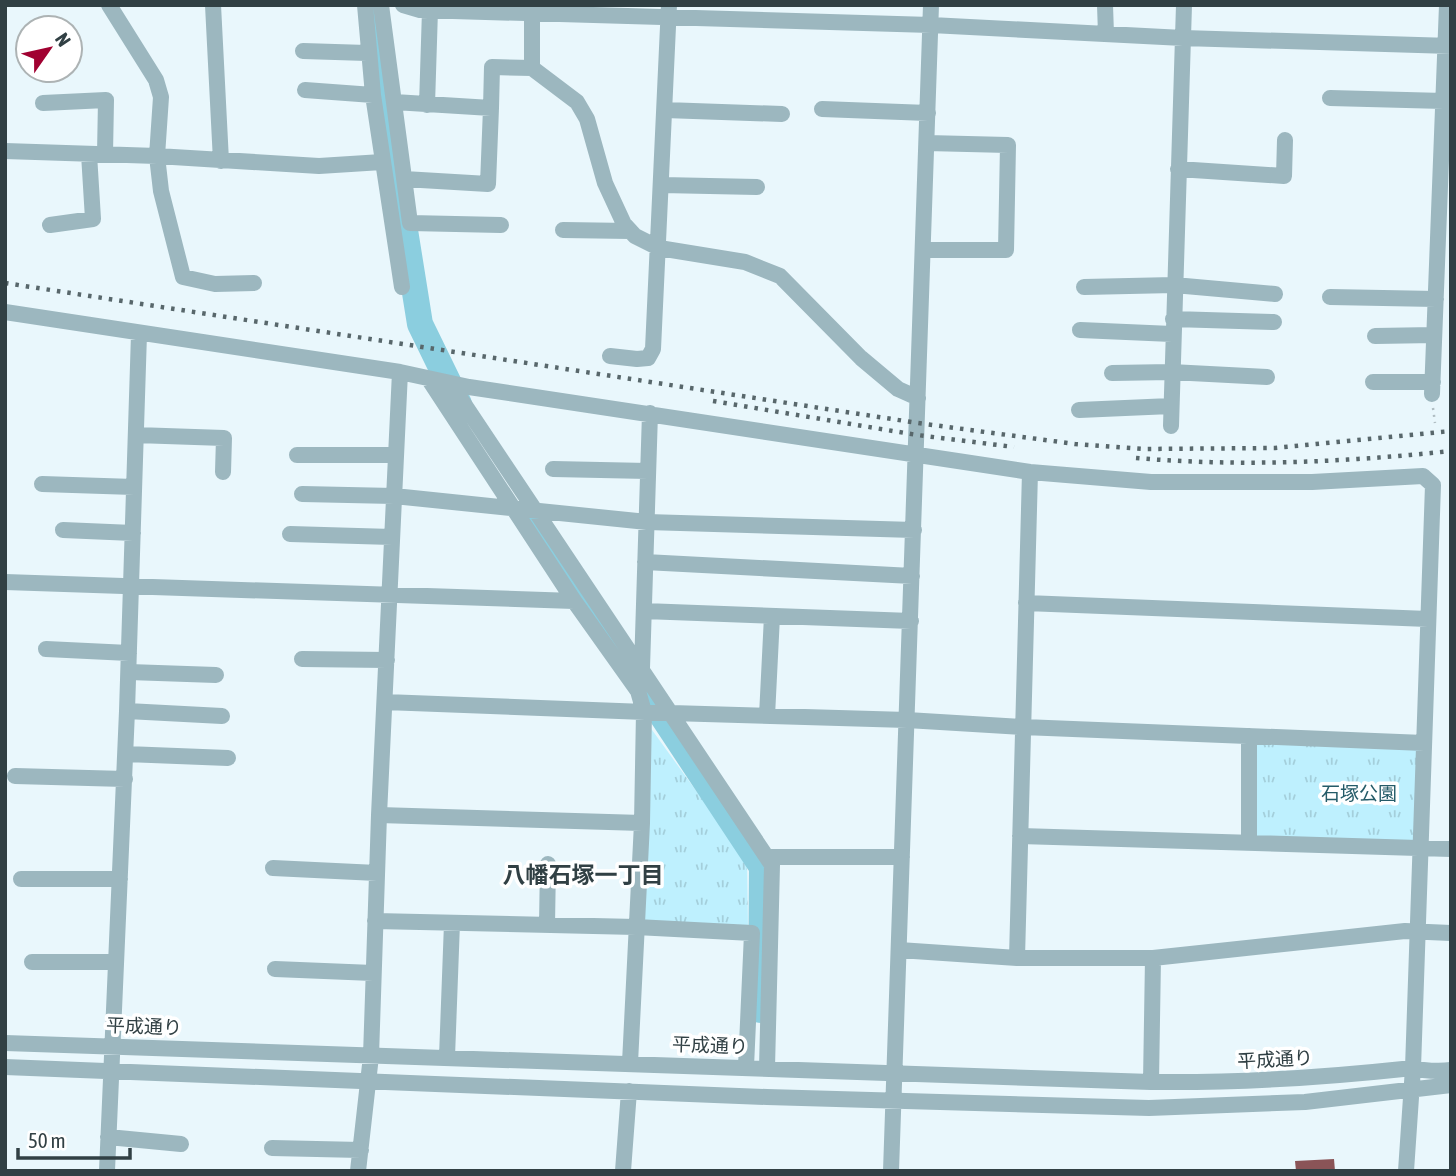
<svg xmlns="http://www.w3.org/2000/svg" width="1456" height="1176" font-family="'Asap Condensed','Noto Sans JP',sans-serif">
<defs>
<pattern id="park-tufts" width="24" height="20" patternUnits="userSpaceOnUse" patternTransform="scale(1.75)"><rect width="24" height="20" fill="#bef0fe"/><path d="M3 7l-1-3M5 7V3M7 7l1-3M15 17l-1-3M17 17v-4M19 17l1-3" fill="none" stroke="#a4cfdb"/></pattern>
</defs>
<rect width="100%" height="100%" fill="#e9f7fc"/>
<!-- park -->
<path fill="url(#park-tufts)" d="M647,723L747,861L748,929L640,923Z
M1252,740L1420,746L1417,843L1252,839Z"/>
<g fill="none" stroke-linecap="round" stroke-linejoin="round">
<!-- river -->
<path stroke="#8bcedf" stroke-width="26" d="M374,5L385,105L420,324L459,404
M532,519L762,867L761,1010"/>
</g>
<!-- building -->
<path fill="#8a5457" d="M1334,1159L1335,1171H1296L1295,1161Z"/>
<g fill="none" stroke-linecap="round" stroke-linejoin="round">
<!-- path -->
<path stroke="#afbdc2" stroke-width="2.5" stroke-dasharray="2 5" stroke-linecap="butt" d="M1433,408L1435,423"/>
<!-- minor -->
<path stroke="#9cb7bf" stroke-width="16" d="M109,5L156,80L161,97L157,156L161,191L183,277L215,284L254,283
M213,5L221,161
M365,5L373,95L402,287
M381,5L410,223L501,225
M403,5L420,10L931,25L1183,38L1451,46
M1105,5L1106,34
M303,51L367,53
M532,68V14
M305,90L373,95
M1330,98L1444,101
M394,102L491,108L492,67L532,68L577,102L587,119L605,183L624,224L635,236L659,248L745,262L780,276L861,358L898,389L918,398
M43,103L106,100L105,154
M427,105L430,10
M822,109L928,113
M665,110L782,114
M5,151L157,156L319,166L382,162
M1178,169L1284,176L1285,140
M404,179L488,184L491,108
M662,185L757,187
M50,225L93,219L89,154
M563,230L630,231
M923,250H1006L1008,145L927,143
M1084,287L1174,285L1275,294
M1330,297L1436,299
M5,312L400,372L469,387L1030,472L1151,482H1312L1423,476L1433,485L1413,1068L1406,1171
M1173,319L1274,322
M1080,330L1172,334
M1375,336L1434,335
M610,356L637,359L648,358L653,349L669,5
M1112,373L1171,372L1267,377
M428,378L574,601L638,691L644,712L642,823L630,1063
M1373,382H1433
M450,383L772,865L767,1068
M1432,394L1447,5
M1079,410L1171,406
M1171,426L1184,5
M136,435L224,438L223,472
M297,455H396
M553,469L648,471
M42,484L134,487
M302,494L394,496L647,522L914,530
M63,530L133,533
M290,534L392,537
M645,562L912,576
M5,582L574,601
M1026,603L1428,619
M644,611L911,621
M46,649L129,653
M302,659L387,660
M642,668L650,413
M129,672L216,675
M385,702L671,713L907,720L1023,727L1424,743
M127,711L222,716
M767,716L772,616
M126,754L228,758
M15,776L125,779
M379,815L642,823
M1020,836L1451,849
M1249,842V736
M767,857H902
M273,868L377,873
M21,879H120
M375,921L636,927L752,933L746,1067
M547,925L548,864
M899,950L1017,958H1153L1405,931L1451,933
M1017,958L1030,472
M32,962H116
M275,969L373,973
M5,1043L1151,1082C1235,1083 1319,1078 1403,1069C1421,1068 1431,1073 1451,1070
M447,1057L452,923
M5,1067L767,1097L1149,1108L1305,1102L1451,1085
M1151,1082L1153,958
M108,1137L181,1144
M272,1148L361,1150
M107,1171L127,711L139,334
M358,1171L371,1056L379,815L400,372
M623,1171L629,1091
M891,1171L931,5"/>
<!-- rail -->
<path stroke="#58676b" stroke-width="4.5" stroke-dasharray="3.5 7" stroke-linecap="butt" d="M5,283L918,423L1075,444L1143,449L1275,448L1451,431
M713,401L917,435L1014,447
M1136,458C1241,467 1346,462 1451,451"/>
</g>
<g text-anchor="middle" dominant-baseline="central" stroke-width="7" stroke-linejoin="round" paint-order="stroke">
<!-- park labels -->
<g font-size="19" fill="#245b68" stroke="#fff">
<text x="1359" y="793">石塚公園</text>
</g>
<!-- street labels -->
<g font-size="19" fill="#314044" stroke="#fff">
<text transform="translate(144 1026) rotate(2)">平成通り</text>
<text transform="translate(710 1045) rotate(2)">平成通り</text>
<text transform="translate(1275 1059) rotate(-3)">平成通り</text>
</g>
<!-- quarter labels -->
<g font-size="23" font-weight="bold" fill="#314044" stroke="#fff">
<text x="583" y="875">八幡石塚一丁目</text>
</g>
</g>
<!-- border -->
<rect width="1456" height="1176" fill="none" stroke="#314044" stroke-width="14"/>
<!-- north arrow -->
<g transform="translate(49 49) rotate(56)"><circle r="33" fill="#ffffff" stroke="#adb3b4" stroke-width="2"/>
<path d="M0-5L12 26L0 18L-12 26Z" fill="#a10131"/>
<text y="-10" font-size="19" font-weight="bold" text-anchor="middle" fill="#314044">N</text>
</g>
<!-- scale -->
<path d="M18 1148v10h112v-10" fill="none" stroke="#314044" stroke-width="3.5"/>
<text x="28" y="1148" font-size="21" fill="#314044" stroke="#ffffff" stroke-width="5" paint-order="stroke">50 m</text>
</svg>
